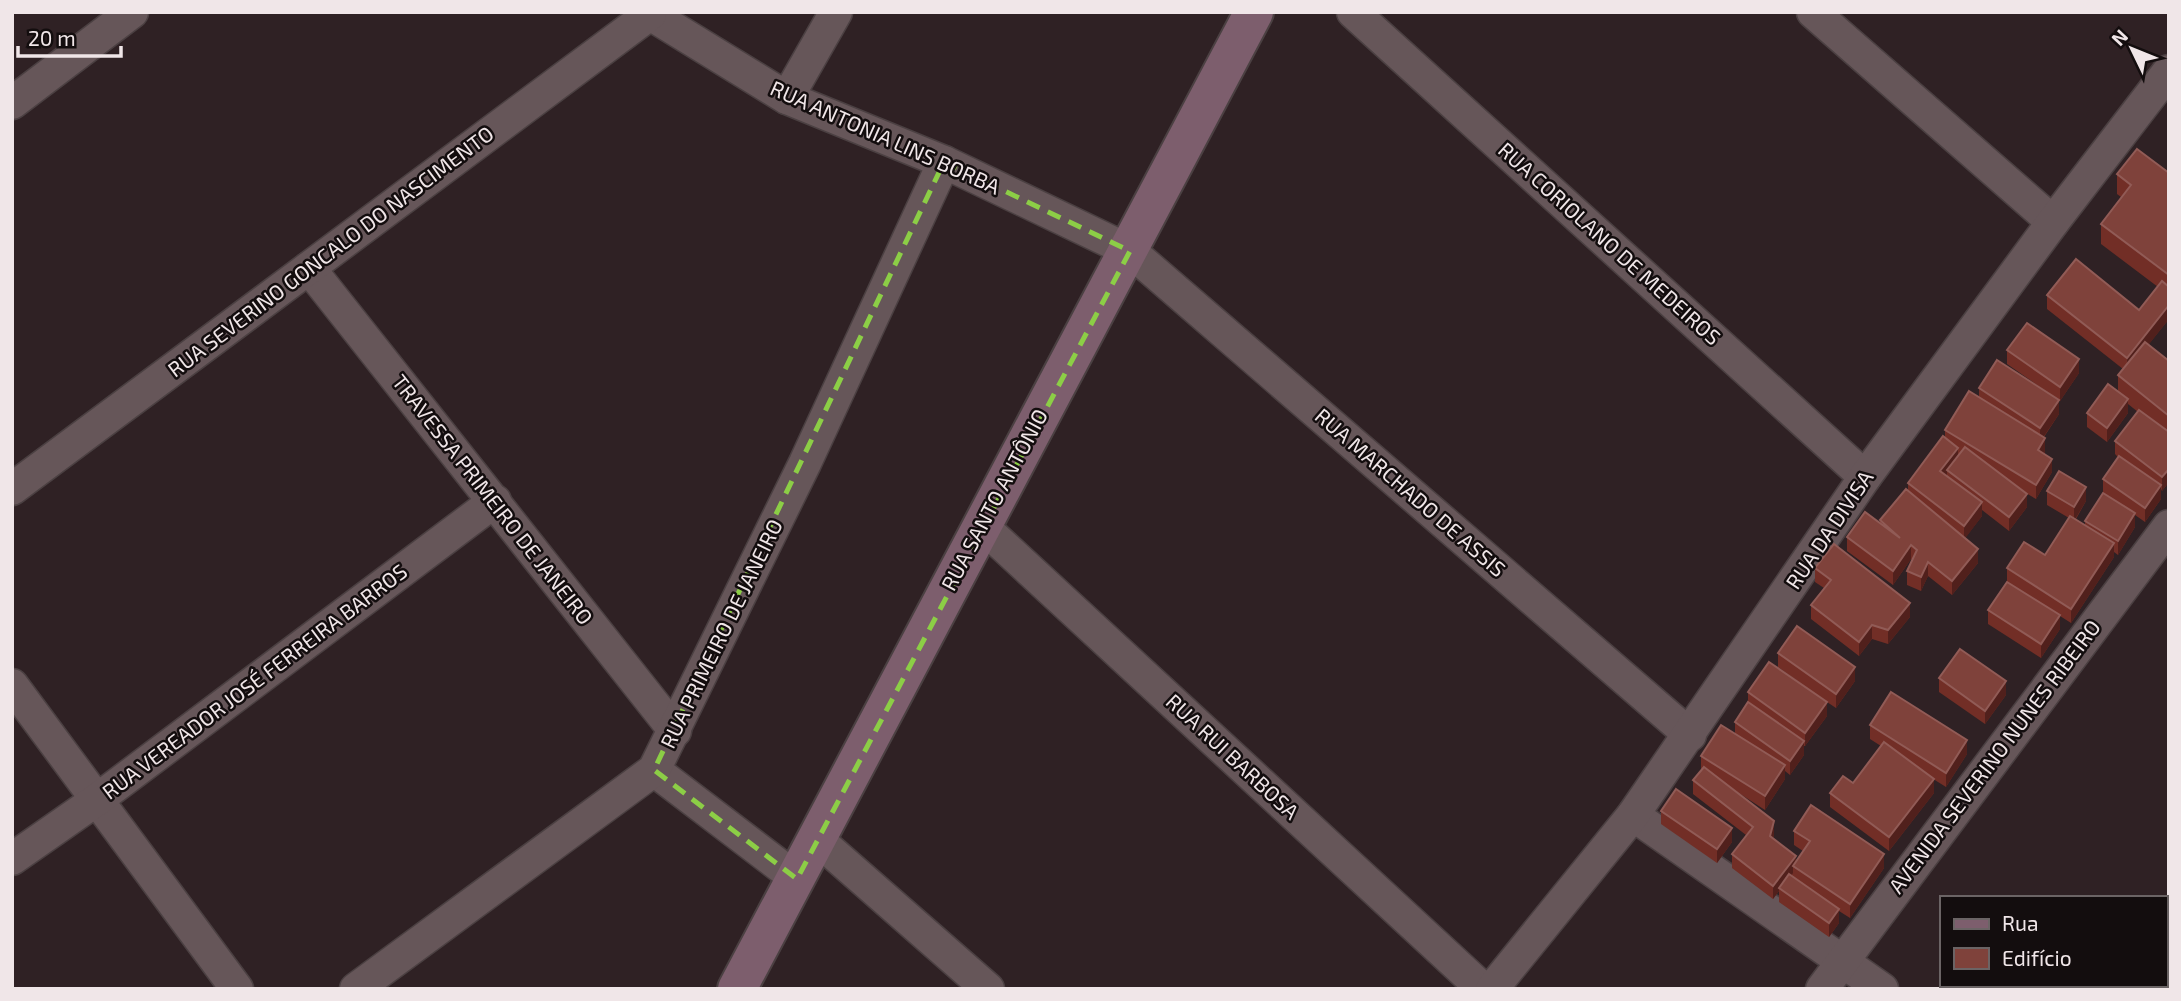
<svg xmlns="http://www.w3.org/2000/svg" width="2181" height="1001" viewBox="0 0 2181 1001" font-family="'Exo 2',sans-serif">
	<rect width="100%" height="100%" fill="#2f2124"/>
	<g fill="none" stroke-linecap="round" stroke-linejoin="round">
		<!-- minor casing -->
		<g stroke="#4b4042" stroke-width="35">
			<g id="minor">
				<path d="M 647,12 L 787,98 L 944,162 L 1130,251 L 1690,735"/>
				<path d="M 1353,12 L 1865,477"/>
				<path d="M 1813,12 L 2053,222"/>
				<path d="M 787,98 L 836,12"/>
				<path d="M 12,103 L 132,12"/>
				<path d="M 309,268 L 675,731"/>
				<path d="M 12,489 L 650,14"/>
				<path d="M 981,525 L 1483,989"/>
				<path d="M 12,685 L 237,989"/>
				<path d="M 654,770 L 797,879"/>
				<path d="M 1633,815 L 1882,989"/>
				<path d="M 818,840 L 988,989"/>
				<path d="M 12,859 L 98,799 L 495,501"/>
				<path d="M 2165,961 L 2169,956"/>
				<path d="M 356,989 L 654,770 L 805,463 L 944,162"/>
				<path d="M 1492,989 L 1633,815 L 1865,477 L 2053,222 L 2169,71"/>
				<path d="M 1822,989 L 2169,526"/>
				<path d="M 2144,989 L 2146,985"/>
			</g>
		</g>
		<!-- secondary casing -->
		<g stroke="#4b4042" stroke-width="42">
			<path id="secondary" d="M 737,989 L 1254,12"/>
		</g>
		<!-- minor -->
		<use href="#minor" stroke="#665659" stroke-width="32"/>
		<!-- secondary -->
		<use href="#secondary" stroke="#7d5e6d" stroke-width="38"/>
	</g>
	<!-- wall -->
	<g fill="#722e26">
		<path d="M 2169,173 L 2169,319 L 2148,345 L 2169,361 L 2169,482 L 2162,491 L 2161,489 L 2161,499 L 2145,522 L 2135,515 L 2135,527 L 2118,555 L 2114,552 L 2114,557 L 2071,623 L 2060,616 L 2060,629 L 2041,658 L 1988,624 L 1988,610 L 2007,582 L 2007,568 L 2045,555 L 2069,518 L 2047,505 L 2047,491 L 2086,501 L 2076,519 L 2085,525 L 2085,521 L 2103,493 L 2103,479 L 2118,457 L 2115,454 L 2115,441 L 2138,412 L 2128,404 L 2128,413 L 2107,442 L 2087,427 L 2087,413 L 2118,391 L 2118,375 L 2123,369 L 2047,309 L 2047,295 L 2139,310 L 2158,287 L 2101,244 L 2101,224 L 2121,197 L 2117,194 L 2117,174 Z"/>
		<path d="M 2007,350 L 2079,373 L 2060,401 L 2007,364 Z"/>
		<path d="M 1979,388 L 2059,414 L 2044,437 L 2045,452 L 2044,454 L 2052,472 L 2036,499 L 2024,492 L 2027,507 L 2009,531 L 1982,510 L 1982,516 L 1965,538 L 1978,563 L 1952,595 L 1928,576 L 1921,591 L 1907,585 L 1907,571 L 1913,560 L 1911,559 L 1893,585 L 1847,551 L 1847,537 L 1880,523 L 1880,520 L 1908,491 L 1908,483 L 1945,438 L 1945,430 L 1979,397 Z"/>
		<path d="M 1815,568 L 1910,617 L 1888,644 L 1872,639 L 1859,656 L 1811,619 L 1811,605 L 1824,588 L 1815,582 Z"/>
		<path d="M 1778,653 L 1855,681 L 1836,708 L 1827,702 L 1827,716 L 1805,746 L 1804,746 L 1804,755 L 1790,775 L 1785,771 L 1785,779 L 1765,810 L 1734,790 L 1774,835 L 1773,838 L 1796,862 L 1803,851 L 1794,845 L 1794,831 L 1884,868 L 1850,918 L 1839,911 L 1839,923 L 1829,937 L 1779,902 L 1779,891 L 1773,899 L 1732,868 L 1732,854 L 1746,835 L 1693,794 L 1693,780 L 1701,770 L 1701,756 L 1735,734 L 1735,722 L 1748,703 L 1748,692 L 1824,700 L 1778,667 Z"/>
		<path d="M 1939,678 L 2006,695 L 1985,724 L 1939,692 Z"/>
		<path d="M 1870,725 L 1967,754 L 1946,787 L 1930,777 L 1934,793 L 1889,851 L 1830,807 L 1830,793 L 1853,783 L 1881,746 L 1870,739 Z"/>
		<path d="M 1661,811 L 1732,842 L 1717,863 L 1661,824 Z"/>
	</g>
	<!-- shaded-wall -->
	<g fill="#51201c">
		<path d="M 2169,305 L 2169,319 L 2127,372 L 2127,358 Z"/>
		<path d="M 2079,359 L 2079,373 L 2060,401 L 2060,387 Z"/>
		<path d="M 2128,399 L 2128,413 L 2107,442 L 2107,428 Z"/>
		<path d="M 2059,400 L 2059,414 L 2040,442 L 2040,428 Z"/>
		<path d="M 2045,438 L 2045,452 L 2038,464 L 2038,450 Z"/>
		<path d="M 1958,448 L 1958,461 L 1947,470 L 1947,476 L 1940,471 Z"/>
		<path d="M 2052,459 L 2052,472 L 2036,499 L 2036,485 Z"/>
		<path d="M 2169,469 L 2169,482 L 2162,491 L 2162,477 Z"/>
		<path d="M 2161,485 L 2161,499 L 2145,522 L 2145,508 Z"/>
		<path d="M 2086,487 L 2086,501 L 2074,521 L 2074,507 Z"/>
		<path d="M 2027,494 L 2027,507 L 2009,531 L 2009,517 Z"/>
		<path d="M 1982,502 L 1982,516 L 1964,540 L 1964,526 Z"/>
		<path d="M 2135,513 L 2135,527 L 2118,555 L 2118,541 Z"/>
		<path d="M 2114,543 L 2114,557 L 2071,623 L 2071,609 Z"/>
		<path d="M 1911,545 L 1911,559 L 1893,585 L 1893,571 Z"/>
		<path d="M 1978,549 L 1978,563 L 1952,595 L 1952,581 Z"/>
		<path d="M 1928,562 L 1928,576 L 1921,591 L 1921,577 Z"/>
		<path d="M 1910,603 L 1910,617 L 1888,644 L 1888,630 Z"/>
		<path d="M 2060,615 L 2060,629 L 2041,658 L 2041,644 Z"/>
		<path d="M 1872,625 L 1872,639 L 1859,656 L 1859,642 Z"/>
		<path d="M 1855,667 L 1855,681 L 1836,708 L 1836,694 Z"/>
		<path d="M 2006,681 L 2006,695 L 1985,724 L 1985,711 Z"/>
		<path d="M 1827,702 L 1827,716 L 1805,746 L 1805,733 Z"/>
		<path d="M 1967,740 L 1967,754 L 1946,787 L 1946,773 Z"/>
		<path d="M 1804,741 L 1804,755 L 1790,775 L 1790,761 Z"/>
		<path d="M 1785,765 L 1785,779 L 1765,810 L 1765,796 Z"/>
		<path d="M 1934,779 L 1934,793 L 1889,851 L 1889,837 Z"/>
		<path d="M 1774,821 L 1774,835 L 1770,850 L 1770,836 Z"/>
		<path d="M 1732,828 L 1732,842 L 1717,863 L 1717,849 Z"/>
		<path d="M 1884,854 L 1884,868 L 1850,918 L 1850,904 Z"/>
		<path d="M 1796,856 L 1796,868 L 1793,866 L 1793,873 L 1781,889 L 1779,888 L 1779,891 L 1773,899 L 1773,886 Z"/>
		<path d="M 1839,909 L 1839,923 L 1829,937 L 1829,923 Z"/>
	</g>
	<!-- building -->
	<g fill="#7f423b" stroke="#915b56" stroke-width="2">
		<path d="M 2137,149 L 2169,173 L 2169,275 L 2101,224 L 2131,185 L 2117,174 Z"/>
		<path d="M 2076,259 L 2139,310 L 2162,281 L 2169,287 L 2169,305 L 2127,358 L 2047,295 Z"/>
		<path d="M 2027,323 L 2079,359 L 2060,387 L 2007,350 Z"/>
		<path d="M 2145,342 L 2169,361 L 2169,416 L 2118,375 Z"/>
		<path d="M 1997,360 L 2059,400 L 2040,428 L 1979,388 Z"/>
		<path d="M 2108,384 L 2128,399 L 2107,428 L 2087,413 Z"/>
		<path d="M 1969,391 L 2045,438 L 2038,450 L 2052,459 L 2036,485 L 1945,430 Z"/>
		<path d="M 2139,410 L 2169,432 L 2169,469 L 2162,477 L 2115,441 Z"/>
		<path d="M 1943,436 L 1958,448 L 1940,471 L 1982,502 L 1964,526 L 1908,483 Z"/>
		<path d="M 1965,447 L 2027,494 L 2009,517 L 1947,470 Z"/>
		<path d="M 2119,456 L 2161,485 L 2145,508 L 2103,479 Z"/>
		<path d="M 2059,471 L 2086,487 L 2074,507 L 2047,491 Z"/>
		<path d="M 1906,489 L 1978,549 L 1952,581 L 1928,562 L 1921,577 L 1907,571 L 1917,550 L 1911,545 L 1893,571 L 1847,537 L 1865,512 L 1900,538 L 1880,520 Z"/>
		<path d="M 2103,493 L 2135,513 L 2118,541 L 2085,521 Z"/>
		<path d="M 2070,516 L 2114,543 L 2071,609 L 2007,568 L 2024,542 L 2045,555 Z"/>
		<path d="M 1834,544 L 1910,603 L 1888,630 L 1872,625 L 1859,642 L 1811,605 L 1831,580 L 1815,568 Z"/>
		<path d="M 2007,582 L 2060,615 L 2041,644 L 1988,610 Z"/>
		<path d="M 1797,626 L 1855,667 L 1836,694 L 1778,653 Z"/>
		<path d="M 1960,649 L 2006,681 L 1985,711 L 1939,678 Z"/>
		<path d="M 1769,662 L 1827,702 L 1805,733 L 1748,692 Z"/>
		<path d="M 1891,692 L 1967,740 L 1946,773 L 1870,725 Z"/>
		<path d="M 1748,702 L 1804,741 L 1790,761 L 1735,722 Z"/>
		<path d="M 1721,725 L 1785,765 L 1765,796 L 1701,756 Z"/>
		<path d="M 1884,742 L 1934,779 L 1889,837 L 1830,793 L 1843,776 L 1853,783 Z"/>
		<path d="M 1704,767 L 1774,821 L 1770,836 L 1796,856 L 1773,886 L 1732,854 L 1753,827 L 1693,780 Z"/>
		<path d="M 1676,789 L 1732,828 L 1717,849 L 1661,811 Z"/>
		<path d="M 1811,805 L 1884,854 L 1850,904 L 1793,866 L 1810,841 L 1794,831 Z"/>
		<path d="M 1789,874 L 1839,909 L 1829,923 L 1779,888 Z"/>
	</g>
	<!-- marked area -->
	<path fill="none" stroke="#8cce46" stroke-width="5" stroke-dasharray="14 9" stroke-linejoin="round" d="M 944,162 L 1130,251 L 797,879 L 654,770 Z"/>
	<g text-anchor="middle" stroke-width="5" stroke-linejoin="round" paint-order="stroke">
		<!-- street labels -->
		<g font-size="21" fill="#f0e6e8" stroke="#130d0e">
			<text transform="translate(885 138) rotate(24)" y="7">RUA ANTONIA LINS BORBA</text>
			<text transform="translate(1609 244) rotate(42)" y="7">RUA CORIOLANO DE MEDEIROS</text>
			<text transform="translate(331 252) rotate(-37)" y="7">RUA SEVERINO GONCALO DO NASCIMENTO</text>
			<text transform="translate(1410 493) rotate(41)" y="7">RUA MARCHADO DE ASSIS</text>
			<text transform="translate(492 500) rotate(52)" y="7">TRAVESSA PRIMEIRO DE JANEIRO</text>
			<text transform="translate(995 500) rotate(-62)" y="7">RUA SANTO ANTÔNIO</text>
			<text transform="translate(1830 530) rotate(-56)" y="7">RUA DA DIVISA</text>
			<text transform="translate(722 634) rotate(-64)" y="7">RUA PRIMEIRO DE JANEIRO</text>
			<text transform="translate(255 682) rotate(-37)" y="7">RUA VEREADOR JOSÉ FERREIRA BARROS</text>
			<text transform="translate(1232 757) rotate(43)" y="7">RUA RUI BARBOSA</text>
			<text transform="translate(1995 757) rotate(-53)" y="7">AVENIDA SEVERINO NUNES RIBEIRO</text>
		</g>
	</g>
	<!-- border -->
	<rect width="2181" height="1001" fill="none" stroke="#f0e6e8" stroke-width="28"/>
	<!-- legend -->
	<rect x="1940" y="896" width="228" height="91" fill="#130d0e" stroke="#6b6465" stroke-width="2"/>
	<rect x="1954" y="919" width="35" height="10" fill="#7d5e6d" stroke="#6b6465" stroke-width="2"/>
	<text x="2002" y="931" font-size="21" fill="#f0e6e8">Rua</text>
	<rect x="1954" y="948" width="35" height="21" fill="#7f423b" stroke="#6b6465" stroke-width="2"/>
	<text x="2002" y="966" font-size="21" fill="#f0e6e8">Edifício</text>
	<!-- north arrow -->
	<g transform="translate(2132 49) rotate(313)" stroke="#130d0e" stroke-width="5" paint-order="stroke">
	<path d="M0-5L12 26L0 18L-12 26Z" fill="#f0e6e8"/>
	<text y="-10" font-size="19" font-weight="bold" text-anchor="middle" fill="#f0e6e8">N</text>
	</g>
	<!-- scale -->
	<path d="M18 46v10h103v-10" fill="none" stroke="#f0e6e8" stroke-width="3.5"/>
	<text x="28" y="46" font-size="21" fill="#f0e6e8" stroke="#130d0e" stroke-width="5" paint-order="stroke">20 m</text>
</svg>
